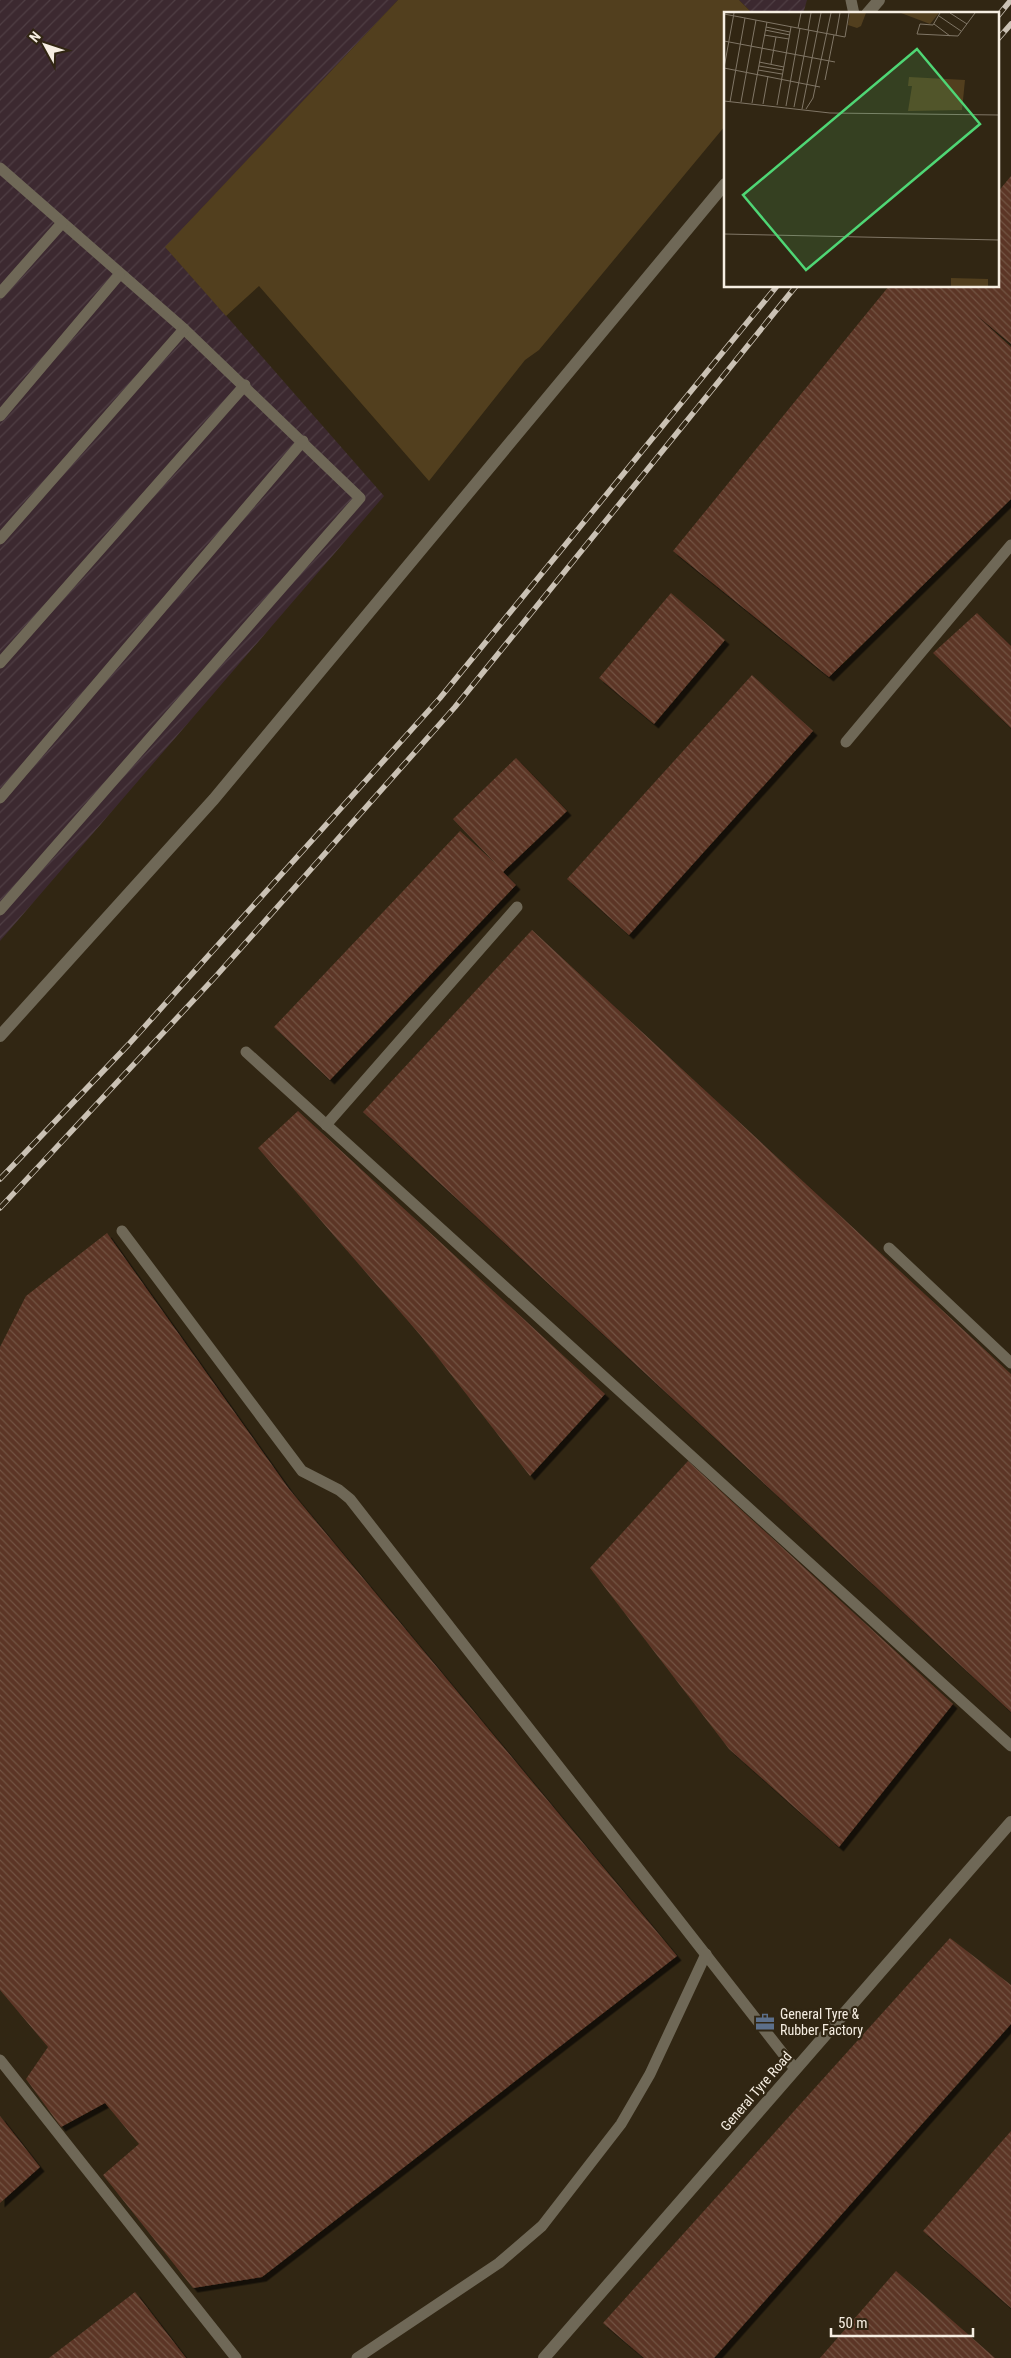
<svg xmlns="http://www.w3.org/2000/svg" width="1011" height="2358" viewBox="0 0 1011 2358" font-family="'Roboto Condensed',sans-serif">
	<defs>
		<pattern id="industrial-furrows" width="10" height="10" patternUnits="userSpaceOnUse" patternTransform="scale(1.25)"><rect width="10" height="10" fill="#3c2930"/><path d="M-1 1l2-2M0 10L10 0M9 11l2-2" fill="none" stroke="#4f3e44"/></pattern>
		<pattern id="building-back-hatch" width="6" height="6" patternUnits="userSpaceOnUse" patternTransform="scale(1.25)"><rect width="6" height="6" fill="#5b3625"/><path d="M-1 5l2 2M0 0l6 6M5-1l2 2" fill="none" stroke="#735344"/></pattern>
		<filter id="shadow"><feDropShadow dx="4.5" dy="4.5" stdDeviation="0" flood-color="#0009"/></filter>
	</defs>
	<rect width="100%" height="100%" fill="#312613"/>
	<!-- industrial -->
	<g fill="url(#industrial-furrows)">
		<path d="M 0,0 L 398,0 L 166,247 L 384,496 L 0,941 Z"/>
		<path d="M 739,0 L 807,0 L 803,14 L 753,14 Z"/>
	</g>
	<!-- green -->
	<path fill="#523f1e" d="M 398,0 L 739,0 L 753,14 L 725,14 L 725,126 L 539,350 L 525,360 L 429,481 L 259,286 L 226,316 L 165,247 Z"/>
	<!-- building -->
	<g fill="url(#building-back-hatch)" filter="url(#shadow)">
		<path d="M 1011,176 L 1011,344 L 975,314 L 1011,347 L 1011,499 L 829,677 L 673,551 L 889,286 L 997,286 L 997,193 Z"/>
		<path d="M 671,593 L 725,640 L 654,724 L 599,678 Z"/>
		<path d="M 977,613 L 1011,646 L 1011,728 L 933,653 Z"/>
		<path d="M 752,675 L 813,731 L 629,935 L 567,879 Z"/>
		<path d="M 516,758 L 567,811 L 503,872 L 516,885 L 330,1080 L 274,1027 L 460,831 L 496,864 L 453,819 Z"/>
		<path d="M 532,930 L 1011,1374 L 1011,1712 L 363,1112 Z"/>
		<path d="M 298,1111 L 605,1394 L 530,1476 L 421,1336 L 258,1148 Z"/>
		<path d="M 107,1233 L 289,1489 L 677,1956 L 262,2277 L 193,2288 L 103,2175 L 139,2144 L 105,2103 L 61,2127 L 26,2079 L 48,2047 L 0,1990 L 0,1347 L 26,1296 Z"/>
		<path d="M 688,1461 L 953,1704 L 839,1847 L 729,1749 L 590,1568 Z"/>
		<path d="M 950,1938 L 1011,1985 L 1011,2024 L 714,2358 L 644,2358 L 603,2323 Z"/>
		<path d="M 0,2116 L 40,2167 L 0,2203 Z"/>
		<path d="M 1011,2131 L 1011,2308 L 923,2231 Z"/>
		<path d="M 896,2271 L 995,2358 L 820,2358 Z"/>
		<path d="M 135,2292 L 186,2358 L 49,2358 Z"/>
	</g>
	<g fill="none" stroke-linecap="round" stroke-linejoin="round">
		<!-- service -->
		<g stroke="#6f6857" stroke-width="11">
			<path d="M 851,0 L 854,14"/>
			<path d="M 0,168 L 184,329 L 360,498 L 0,910"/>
			<path d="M 0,293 L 62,223"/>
			<path d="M 0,416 L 119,275"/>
			<path d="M 0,539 L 184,329"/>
			<path d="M 0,663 L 245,385"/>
			<path d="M 846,742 L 1011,545"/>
			<path d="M 0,798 L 303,441"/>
			<path d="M 246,1052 L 1011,1746"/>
			<path d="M 326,1125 L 517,907"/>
			<path d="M 122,1231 L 302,1471 L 339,1490 L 350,1499 L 795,2069"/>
			<path d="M 889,1248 L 1011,1363"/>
			<path d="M 0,2060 L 236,2358"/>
			<path d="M 357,2358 L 499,2263 L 542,2226 L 621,2124 L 650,2074 L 706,1954"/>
		</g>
		<!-- minor -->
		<g stroke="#6f6857" stroke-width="12">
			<path d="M 867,14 L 879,0"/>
			<path d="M 0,1036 L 214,799 L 725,184"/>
		</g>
		<!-- tertiary -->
		<path stroke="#6f6857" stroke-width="12" d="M 544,2358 L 1011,1822"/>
		<!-- rail casing -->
		<g stroke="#cac1b4" stroke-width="5.5">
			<g id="rail">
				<path d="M 997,17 L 1011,0"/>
				<path d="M 997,40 L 1011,24"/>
				<path d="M 0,1179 L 129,1044 L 440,698 L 777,286"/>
				<path d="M 0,1208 L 217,975 L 455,707 L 796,286"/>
			</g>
		</g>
		<!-- rail -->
		<use href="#rail" stroke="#312613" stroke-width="4" stroke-dasharray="11" stroke-linecap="butt"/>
	</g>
	<!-- icons -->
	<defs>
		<g id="office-bare" transform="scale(1.5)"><path d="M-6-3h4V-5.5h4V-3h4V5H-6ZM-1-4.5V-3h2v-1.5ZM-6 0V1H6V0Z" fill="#5c6f8a" stroke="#312613" stroke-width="2.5" paint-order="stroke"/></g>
	</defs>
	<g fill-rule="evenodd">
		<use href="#office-bare" x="765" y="2022"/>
	</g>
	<g text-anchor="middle" stroke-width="4.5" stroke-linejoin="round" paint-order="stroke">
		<!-- poi labels -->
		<g font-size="14" fill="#f6eee2" stroke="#312613" text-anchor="start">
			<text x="780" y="2019">General Tyre &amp;<tspan x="780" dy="16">Rubber Factory</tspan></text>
		</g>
		<!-- street labels -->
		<g font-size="14" fill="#f6eee2" stroke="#312613">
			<text transform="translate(756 2091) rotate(-49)" y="5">General Tyre Road</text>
		</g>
	</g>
	<!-- overview -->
	<g transform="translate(724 12)">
		<rect width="275" height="275" fill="#312613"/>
		<path d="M 185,65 L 241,68 L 238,98 L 184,99 L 188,74 L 184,74 ZM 227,266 L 264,267 L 264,274 L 227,274 Z" fill="#523f1e"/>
		<path d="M 126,1 L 142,1 L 137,14 L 133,16 L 124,13 ZM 177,1 L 215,1 L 206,12 Z" fill="#523f1e"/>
		<path fill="none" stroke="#807666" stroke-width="1" d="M 216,1 L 209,13 L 196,12 L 193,22 L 234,24 L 251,1M 226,1 L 243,12M 0,2 L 121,25 L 125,1M 215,4 L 237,19M 210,12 L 226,24M 42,15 L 66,20M 74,16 L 77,1M 41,18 L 66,23M 84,18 L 87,1M 40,23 L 65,27M 112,23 L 116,1M 0,29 L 111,50M 35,50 L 60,55M 47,52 L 52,25M 35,54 L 59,58M 0,56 L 96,75M 0,56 L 10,1M 34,58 L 58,62M 101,68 L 110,23M 0,89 L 106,101 L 275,103M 6,90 L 21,6M 17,90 L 32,8M 28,91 L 43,10M 39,92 L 44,64M 53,93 L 67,15M 62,94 L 76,16M 70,95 L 85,18M 78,97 L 97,1M 82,97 L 89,86 L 107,1M 0,222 L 275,228"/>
		<path fill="#4fd675" fill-opacity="0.15" stroke="#4fd675" stroke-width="2.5" d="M 193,37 L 256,112 L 82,258 L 19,183 Z"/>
		<rect width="275" height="275" fill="none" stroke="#f6eee2" stroke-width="2.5"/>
	</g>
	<!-- north arrow -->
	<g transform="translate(45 45) rotate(310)" stroke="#312613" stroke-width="4" paint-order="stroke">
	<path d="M0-4L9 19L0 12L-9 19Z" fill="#f6eee2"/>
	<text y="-8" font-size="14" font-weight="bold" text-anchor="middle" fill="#f6eee2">N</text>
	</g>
	<!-- scale -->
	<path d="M831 2328v8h142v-8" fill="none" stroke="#f6eee2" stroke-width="2.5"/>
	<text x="838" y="2328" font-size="15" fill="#f6eee2" stroke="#312613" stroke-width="4" paint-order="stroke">50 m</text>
</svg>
